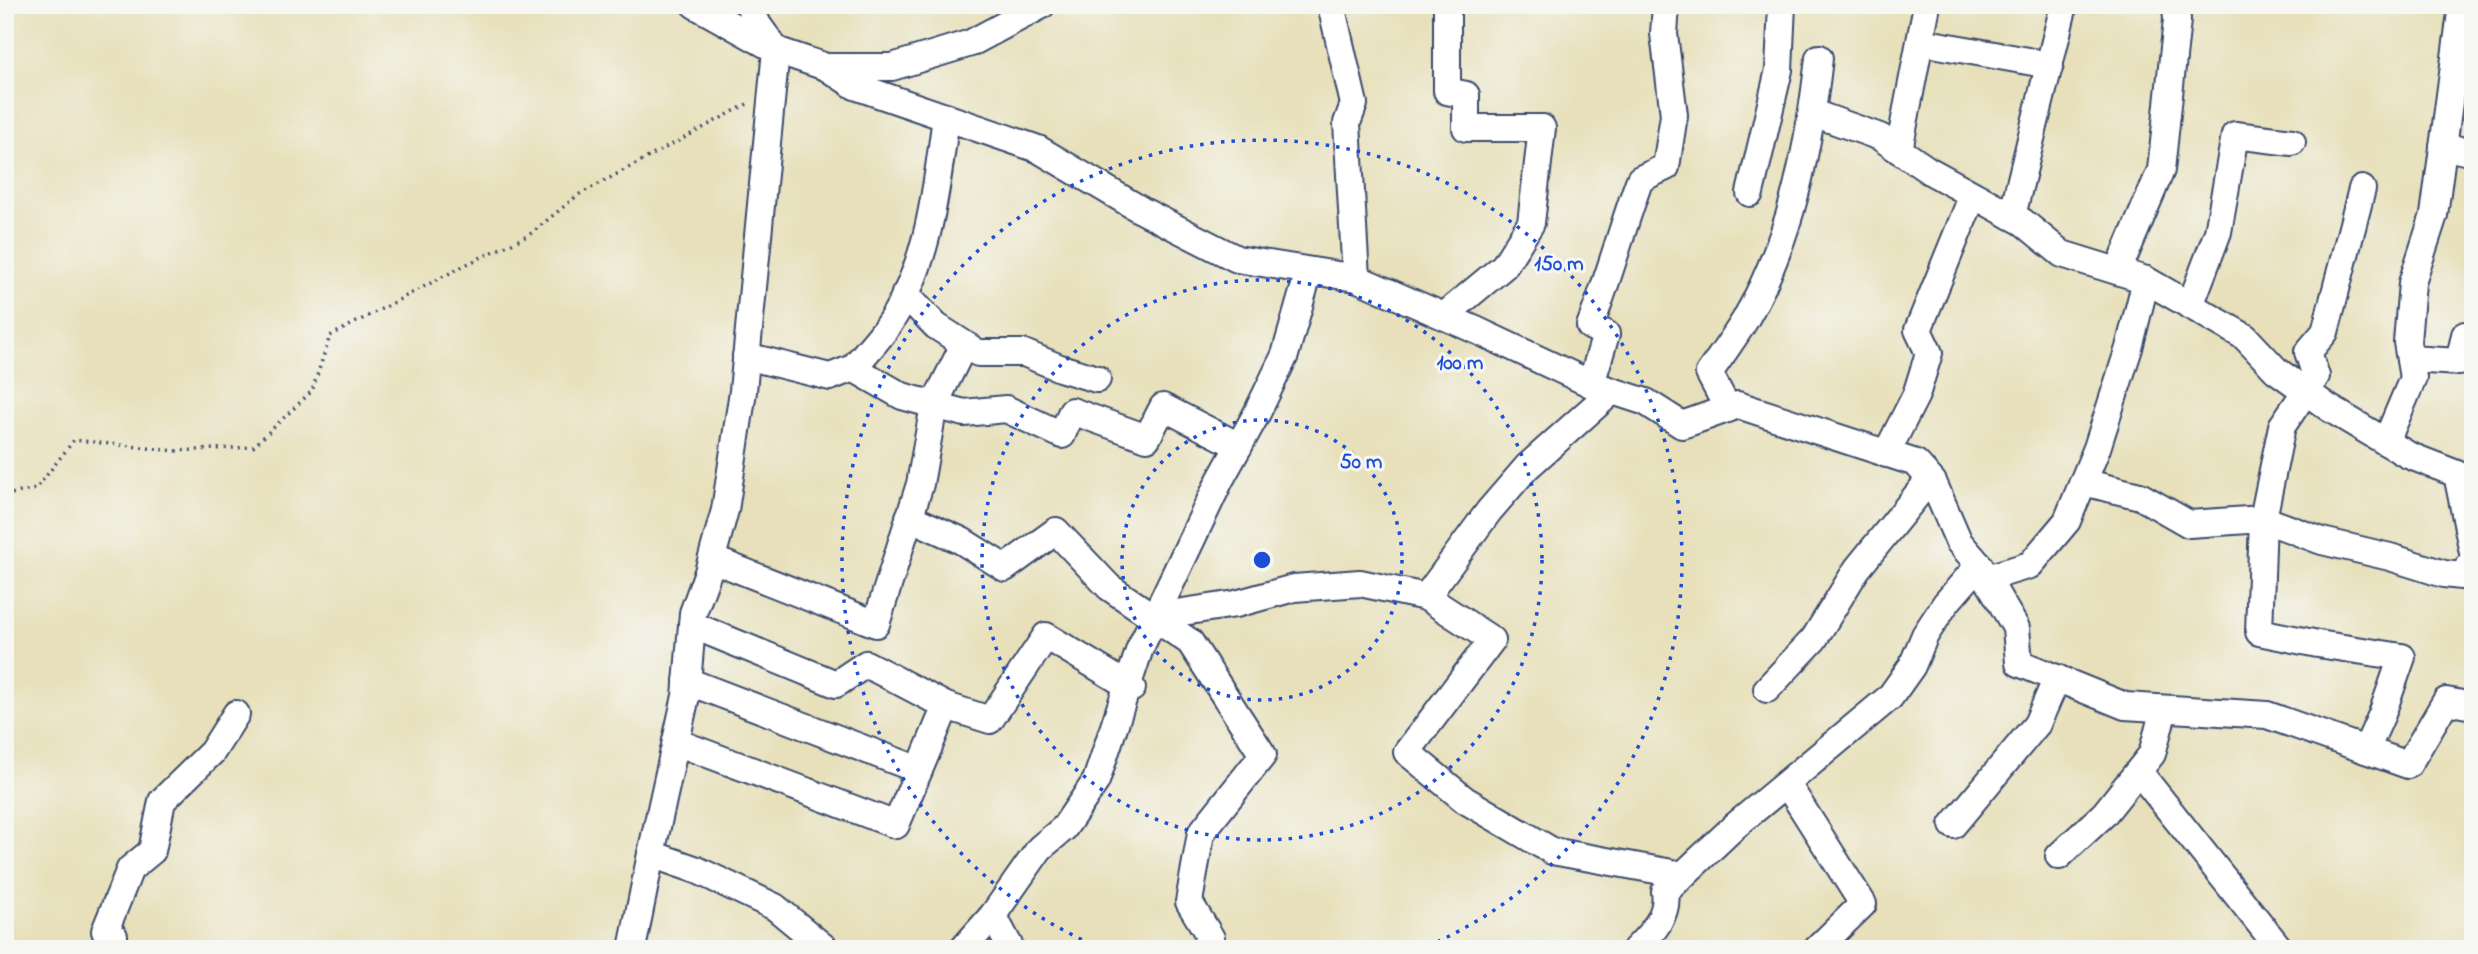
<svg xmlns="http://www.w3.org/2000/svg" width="2478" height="954" viewBox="0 0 2478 954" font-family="'Indie Flower',sans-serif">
	<rect width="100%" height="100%" fill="#f6f6f2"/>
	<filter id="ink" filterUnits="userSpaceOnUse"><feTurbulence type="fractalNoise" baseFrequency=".0143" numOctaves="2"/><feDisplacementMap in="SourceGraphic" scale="14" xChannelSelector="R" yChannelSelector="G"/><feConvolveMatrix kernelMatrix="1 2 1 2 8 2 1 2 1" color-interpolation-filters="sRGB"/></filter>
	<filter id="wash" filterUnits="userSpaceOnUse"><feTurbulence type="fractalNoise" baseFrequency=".00686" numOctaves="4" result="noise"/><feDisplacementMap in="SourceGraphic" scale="28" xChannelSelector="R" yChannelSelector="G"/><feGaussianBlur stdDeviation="1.57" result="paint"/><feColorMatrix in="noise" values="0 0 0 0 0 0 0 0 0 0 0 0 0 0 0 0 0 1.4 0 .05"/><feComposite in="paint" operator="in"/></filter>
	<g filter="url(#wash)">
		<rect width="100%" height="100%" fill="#e7e0ba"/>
	</g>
	<g filter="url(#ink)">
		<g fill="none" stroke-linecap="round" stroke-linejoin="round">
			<!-- minor casing -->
			<g stroke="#3a4a6c" stroke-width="30">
				<g id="minor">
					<path d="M 695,5 L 776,50 L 826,67 L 855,86 L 1038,149 L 1141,210 L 1237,259 L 1356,278 L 1478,331 L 1591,384 L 1646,402 L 1682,425 L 1738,405 L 1916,463 L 1933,482 L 1959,542 L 1979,565 L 2016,628 L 2019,663 L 2125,706 L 2267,715 L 2408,765 L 2446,701 L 2473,706"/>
					<path d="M 1331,5 L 1354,104 L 1347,123 L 1356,278"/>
					<path d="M 1921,42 L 2050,65"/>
					<path d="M 826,67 L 892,67 L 971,43 L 1042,5"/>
					<path d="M 1813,113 L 1880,137 L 1928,170 L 2023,222 L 2062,254 L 2146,280 L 2245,337 L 2276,370 L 2329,408 L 2408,455 L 2457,474 L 2473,553"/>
					<path d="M 2443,146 L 2473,153"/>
					<path d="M 1899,150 L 1927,5"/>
					<path d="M 2362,189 L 2325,332 L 2308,352 L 2316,376 L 2282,426 L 2263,519 L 2259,632 L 2318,644 L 2402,657 L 2382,714 L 2366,750"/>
					<path d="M 1750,193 L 1779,70 L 1782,5"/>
					<path d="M 2012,216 L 2064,5"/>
					<path d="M 2118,271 L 2161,170 L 2177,20 L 2176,5"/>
					<path d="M 905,294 L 936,326 L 978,353 L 1024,353 L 1060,368 L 1097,379"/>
					<path d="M 2190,306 L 2218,232 L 2235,135 L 2292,142"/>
					<path d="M 1444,316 L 1504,266 L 1531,223 L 1542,128 L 1466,128 L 1466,95 L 1447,91 L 1447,5"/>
					<path d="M 746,356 L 830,377 L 853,368 L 902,396 L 964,413 L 1006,409 L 1062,435 L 1072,411 L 1147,438 L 1163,407 L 1239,446"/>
					<path d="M 2410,359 L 2459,362 L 2465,335 L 2473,336"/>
					<path d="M 853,368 C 863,356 874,344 884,331 C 929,270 936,190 946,117"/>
					<path d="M 1591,384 L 1606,334 L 1590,326 C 1609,278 1622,228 1640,179 L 1666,167 L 1674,115 L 1664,34 L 1666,5"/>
					<path d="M 1611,392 L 1527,467 L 1489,511 L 1426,597 L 1492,640 L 1407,752 L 1465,800 L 1552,851 L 1683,875"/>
					<path d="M 1728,409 L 1709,373 C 1721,356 1734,338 1745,320 C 1791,240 1809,148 1819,58"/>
					<path d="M 2386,442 L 2413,378 L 2407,342 L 2412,283 L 2434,215 L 2462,5"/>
					<path d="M 1886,454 L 1916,395 L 1929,353 L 1918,330 L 1973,195"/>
					<path d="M 2083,482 L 2140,496 L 2189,524 L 2263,519 L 2322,541 L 2390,557 L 2444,574 L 2462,576 L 2473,561"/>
					<path d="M 909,517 L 962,541 L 1005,568 L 1056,531 L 1109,587 L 1190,642 L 1263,755 L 1201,833 L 1189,902 L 1211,938 L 1203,949"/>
					<path d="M 712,559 L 876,624 L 920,484 L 934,405 L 964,345"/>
					<path d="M 1987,578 L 2030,565 L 2067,521 L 2097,448 L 2129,348 L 2146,280"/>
					<path d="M 1156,616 L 1236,604 L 1294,588 L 1360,583 L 1426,597"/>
					<path d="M 692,625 L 836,684 L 866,664 L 946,706 L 990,720 L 1046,636 L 1132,688"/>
					<path d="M 687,681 L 919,770"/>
					<path d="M 1767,689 L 1814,639 L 1857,569 L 1930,479"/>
					<path d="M 676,742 L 896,825 L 946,706"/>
					<path d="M 2139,772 L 2280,949"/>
					<path d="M 1787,784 L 1863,904 L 1817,949"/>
					<path d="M 1953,825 L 2037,724 L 2057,678"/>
					<path d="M 651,854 L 697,870 L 775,907 L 826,949"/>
					<path d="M 2059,856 L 2104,814 L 2152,754 L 2164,709"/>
					<path d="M 993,915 L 1011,949"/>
					<path d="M 109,949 L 114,936 L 105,931 L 130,869 L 152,851 L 162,801 L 212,752 L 236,714"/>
					<path d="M 632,949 L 651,854 L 686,696 L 693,613 L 708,572 L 725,510 L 743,391 L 776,50 L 758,25 L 749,5"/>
					<path d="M 963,949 L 993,915 L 1040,848 L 1064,828 L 1096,781 L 1140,648 L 1220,480 L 1256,415 L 1285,355 L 1309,271"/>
					<path d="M 1636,949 C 1652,933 1669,915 1665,892 L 1735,826 L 1890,697 L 1912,666 L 1925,635 L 1946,603 L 1979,565"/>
				</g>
			</g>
			<!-- path -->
			<path stroke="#3a4a6c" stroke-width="3.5" stroke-dasharray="2 5" stroke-linecap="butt" d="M 5,495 L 36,489 L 74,440 L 175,451 L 253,447 L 312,391 L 330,336 L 467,264 L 529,235 L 578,195 L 749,103"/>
			<!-- minor -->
			<use href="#minor" stroke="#fff" stroke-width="26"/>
		</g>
	</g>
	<!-- distance rings -->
	<g fill="none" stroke="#1d4ed8" stroke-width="3.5" stroke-dasharray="3.5 7">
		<circle cx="1262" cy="560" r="140"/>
		<circle cx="1262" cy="560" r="280"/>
		<path d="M1101 948A420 420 0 1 1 1423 948"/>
	</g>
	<circle cx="1262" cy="560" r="10" fill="#1d4ed8" stroke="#f6f6f2" stroke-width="3.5"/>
	<g font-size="21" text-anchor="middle" font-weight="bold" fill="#1d4ed8" stroke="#f6f6f2" stroke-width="6" stroke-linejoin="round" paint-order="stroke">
		<text x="1559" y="270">150 m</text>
		<text x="1460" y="369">100 m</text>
		<text x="1361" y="468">50 m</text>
	</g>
	<!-- margin -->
	<rect width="2478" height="954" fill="none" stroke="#f6f6f2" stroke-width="28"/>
</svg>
